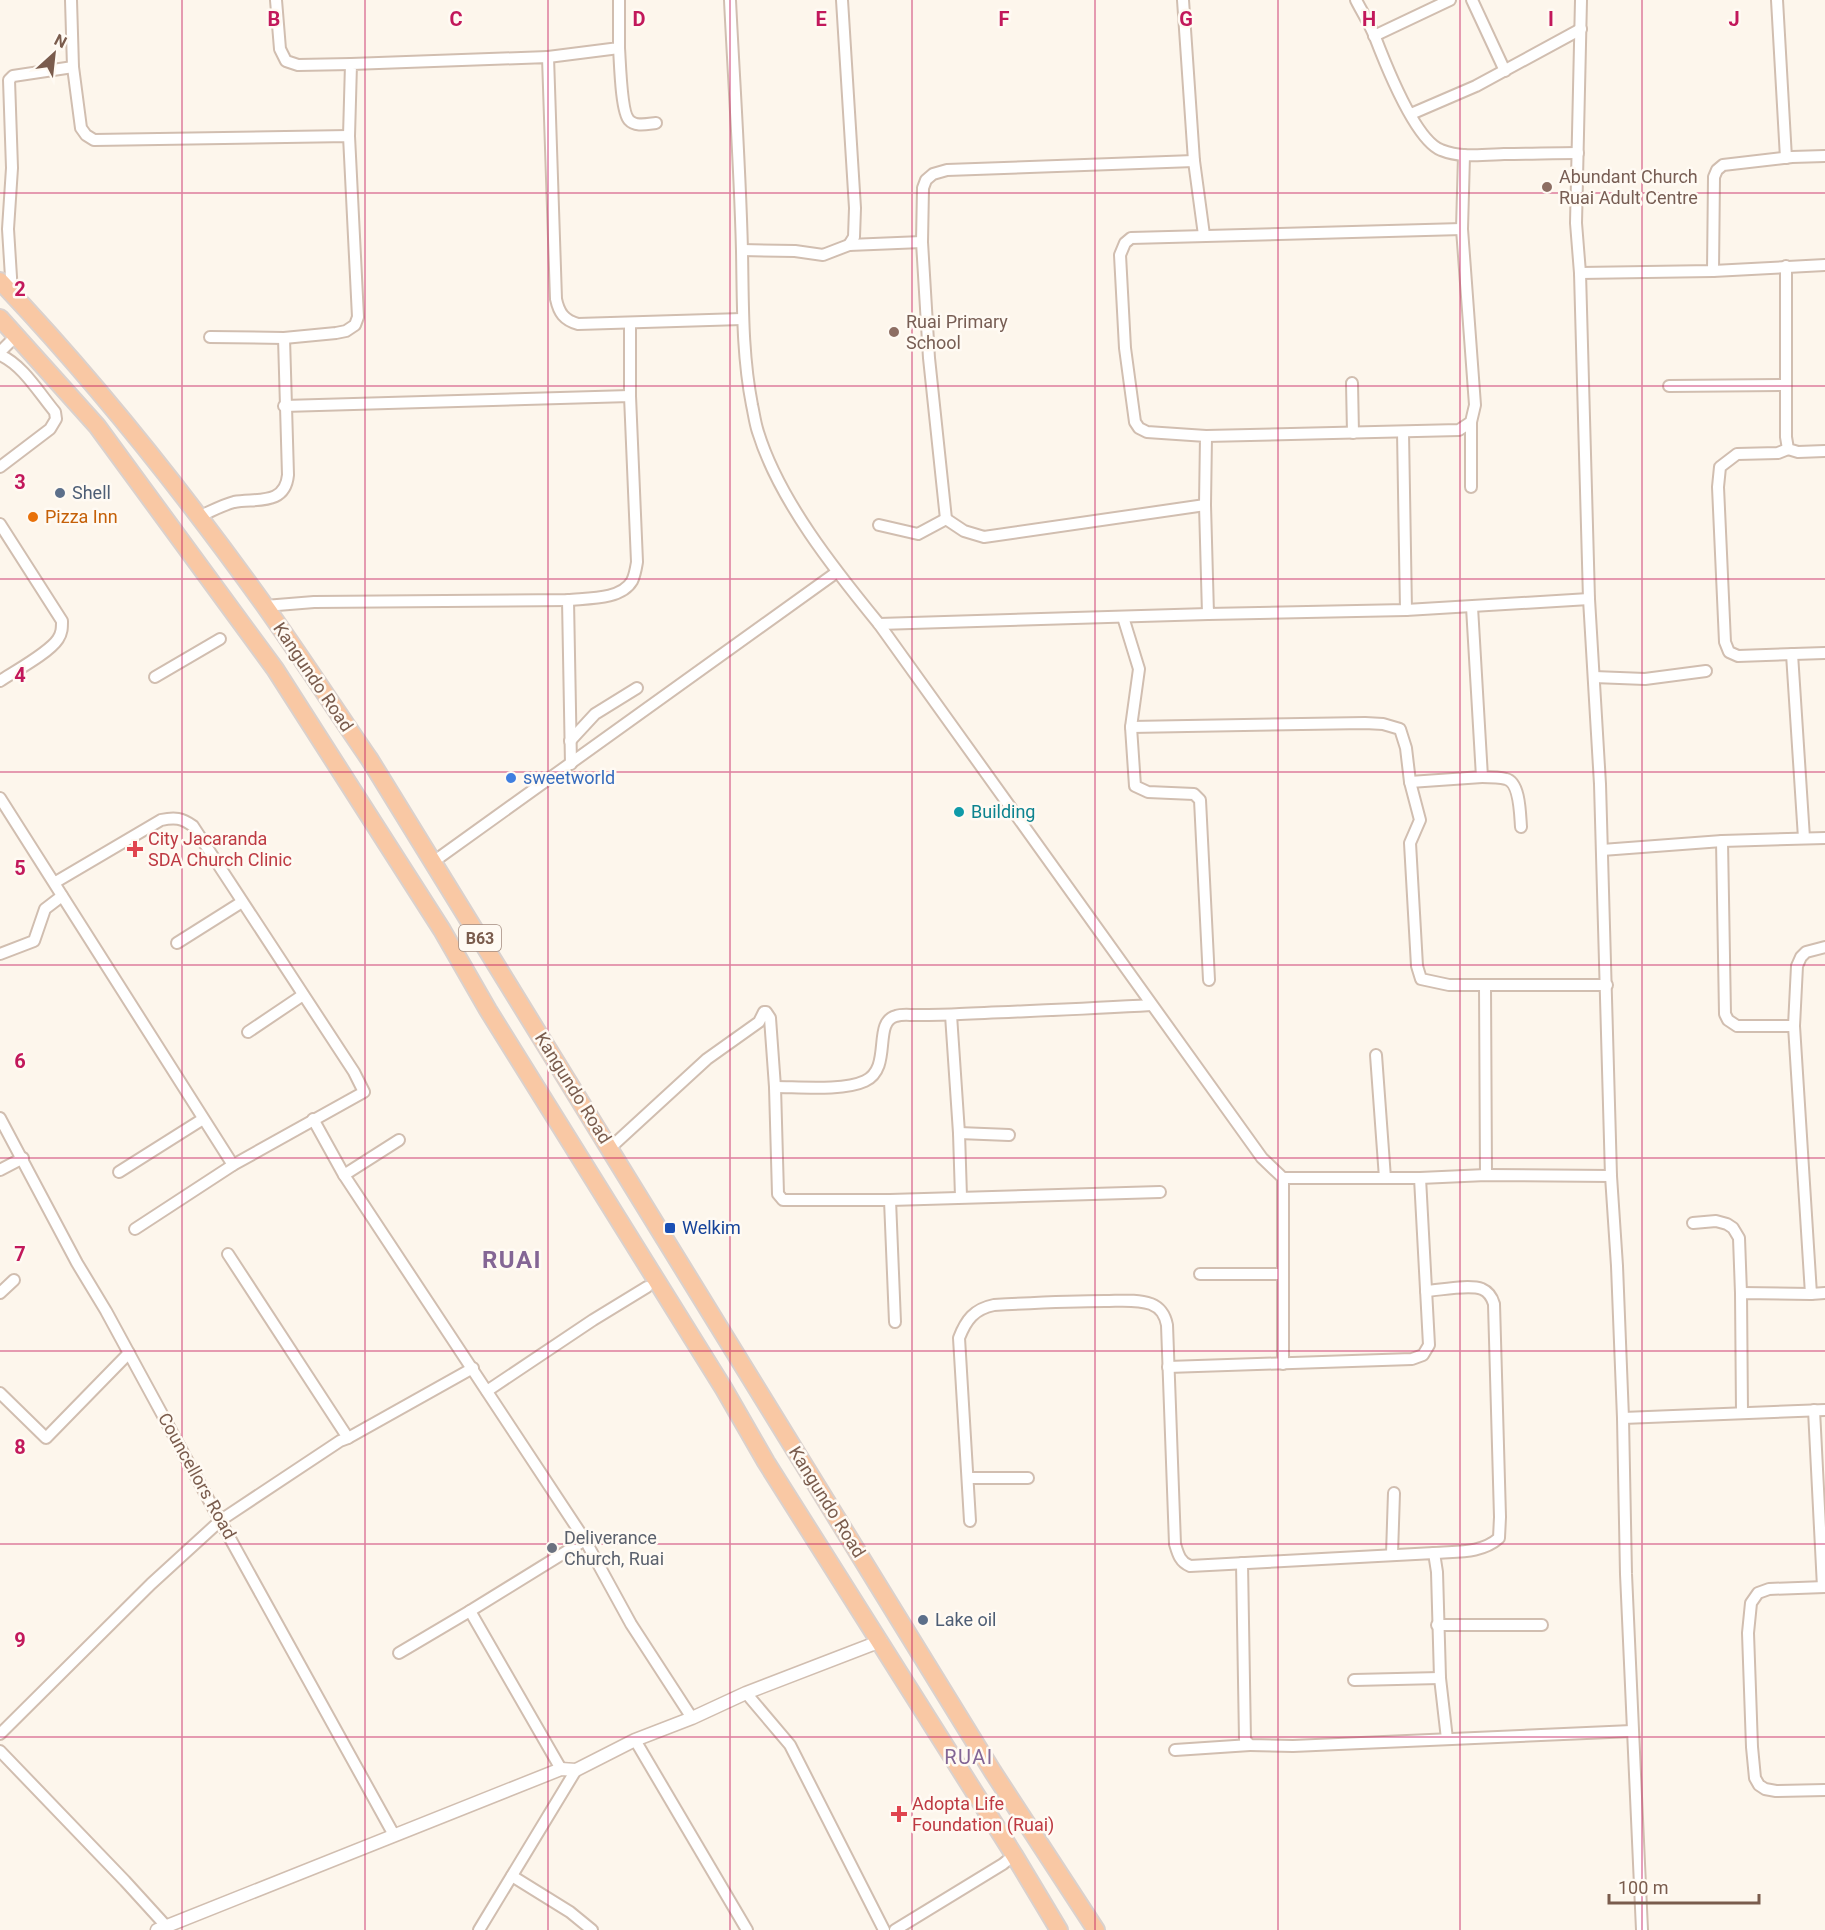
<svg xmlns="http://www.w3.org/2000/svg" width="1825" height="1930" viewBox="0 0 1825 1930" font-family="Roboto,sans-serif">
	<rect width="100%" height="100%" fill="#fdf6ec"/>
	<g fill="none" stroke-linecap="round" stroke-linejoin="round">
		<!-- minor casing -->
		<g stroke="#d1beb0" stroke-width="14">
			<g id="minor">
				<path d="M 71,0 L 73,67 L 81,128 L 86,135 L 94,140 L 349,136 L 358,317 L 355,325 L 346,331 L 336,333 L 284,338 L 210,337"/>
				<path d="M 276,0 L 280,49 L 286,61 L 298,65 L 351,64"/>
				<path d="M 730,0 C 734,83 740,167 742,251 C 743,303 742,354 752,405 C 754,414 755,423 758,432 C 779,500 834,569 879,624 L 1262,1158 L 1283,1178 L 1420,1178 L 1486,1175 L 1611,1176"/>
				<path d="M 842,0 L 855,208 L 854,237 L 849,245"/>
				<path d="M 1183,0 L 1194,161 L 1204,235"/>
				<path d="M 1356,0 C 1362,12 1370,24 1375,37 C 1385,63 1415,140 1441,150 C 1460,158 1483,155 1504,154 C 1529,154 1553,153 1578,153"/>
				<path d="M 1472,0 L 1505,71"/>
				<path d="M 1581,0 L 1576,223 L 1580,273 L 1589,599 L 1600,784 L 1611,1176 L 1617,1266 L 1623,1418 L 1626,1574 L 1642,1930"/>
				<path d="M 1777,0 L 1786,158"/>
				<path d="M 1374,36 L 1450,0"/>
				<path d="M 619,48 C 620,61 621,112 629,120 C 635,127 647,124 656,123"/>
				<path d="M 548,57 L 619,48 L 619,0"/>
				<path d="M 1411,114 L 1476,86 L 1581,29"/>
				<path d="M 349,136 L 351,64 L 548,57 L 556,299 C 559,313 564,320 578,324 L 742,319"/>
				<path d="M 1462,229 L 1131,238 L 1125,243 L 1120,255 L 1125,348 L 1135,422 L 1139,428 L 1147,432 L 1206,436 L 1205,505 L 1208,614 L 1406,610 L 1589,599"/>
				<path d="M 742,250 L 795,251 L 823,255 L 849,245 L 922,242"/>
				<path d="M 1786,266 L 1786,437 L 1788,449 L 1798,452 L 1825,451"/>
				<path d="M 1713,271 L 1714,177 L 1717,170 L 1723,165 L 1792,157 L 1825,156"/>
				<path d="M 1580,273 L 1713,271 L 1825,265"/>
				<path d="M 12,293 L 8,229 L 12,168 L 9,80 L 13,76 L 73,67"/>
				<path d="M 630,323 L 630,396"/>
				<path d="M 0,352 L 16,336"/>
				<path d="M 0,355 C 23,365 39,393 55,412 L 56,419 L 50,429 L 0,467"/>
				<path d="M 1352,383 L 1353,433"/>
				<path d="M 1669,386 L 1786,385"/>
				<path d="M 1403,432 L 1406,610"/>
				<path d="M 1206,436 L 1459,430 L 1471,422 L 1475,405 L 1462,229 L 1464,155"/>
				<path d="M 1788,449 L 1778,453 L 1737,454 L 1720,467 L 1718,487 L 1725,642 L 1729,652 L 1738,656 L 1825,653"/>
				<path d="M 1471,487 L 1471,422"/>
				<path d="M 198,517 C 210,512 222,505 234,502 C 256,498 285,506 288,475 L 284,338"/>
				<path d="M 946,519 L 929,358 L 922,242 L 923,188 L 926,180 L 933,174 L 947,170 L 1194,161"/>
				<path d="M 0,524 L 62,621 C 62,628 62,633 58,639 C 49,653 15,671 0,681"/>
				<path d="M 879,525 L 918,534 L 946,519 L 964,531 L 984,537 L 1205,505"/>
				<path d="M 568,600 L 571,764"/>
				<path d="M 265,606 L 314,602 L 568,600 C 587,598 621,600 632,581 C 635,575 636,568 637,562 L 630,396 L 284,406"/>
				<path d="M 1123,617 L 1139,669 L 1131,727 L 1135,786 L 1148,792 L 1194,794 L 1200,800 L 1209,980"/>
				<path d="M 879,624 L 1208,614"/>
				<path d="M 1792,654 L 1804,838"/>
				<path d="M 155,677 L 220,639"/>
				<path d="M 1594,677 L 1645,679 L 1706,671"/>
				<path d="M 1131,727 L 1365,723 L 1383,724 L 1400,729 L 1406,748 L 1410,782 L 1420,820 L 1410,843 L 1417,966 L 1421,979 L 1449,985 L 1607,985"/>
				<path d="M 570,741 L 595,714 L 637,688"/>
				<path d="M 1482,777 C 1489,777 1499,777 1506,779 C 1520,782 1520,814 1521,827"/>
				<path d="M 1410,782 L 1482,777 L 1472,607"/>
				<path d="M 0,798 L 233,1165 L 364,1092 L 354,1072 L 193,826 C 182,818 175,817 161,820 L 54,883"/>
				<path d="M 1722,841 L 1725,1014 L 1728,1020 L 1737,1026 L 1794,1026"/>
				<path d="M 1602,850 L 1722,841 L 1825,838"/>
				<path d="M 433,862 L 837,572"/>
				<path d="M 177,943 L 242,902"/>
				<path d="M 1825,947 L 1806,952 L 1801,957 L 1797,966 L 1794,1026 L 1811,1294 L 1825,1293"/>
				<path d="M 0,954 L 34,941 L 45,909 L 62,896"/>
				<path d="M 1485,985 L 1486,1175"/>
				<path d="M 951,1015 L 959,1133 L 961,1197"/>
				<path d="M 248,1032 L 303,995"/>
				<path d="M 1376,1055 L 1385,1178"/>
				<path d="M 775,1087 C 799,1087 844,1091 865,1081 C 893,1068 872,1022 896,1016 C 902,1014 909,1015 914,1015 C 929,1015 945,1015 960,1014 C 1023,1011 1087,1009 1151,1005"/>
				<path d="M 0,1118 L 77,1263 L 106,1311 L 206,1495 L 394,1835"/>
				<path d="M 313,1119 L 344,1175 L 585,1540 L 470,1611 L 561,1769"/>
				<path d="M 959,1133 L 1009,1135"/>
				<path d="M 610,1148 L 707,1059 L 759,1022 L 764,1012 L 766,1012 L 770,1018 L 775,1087 L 778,1194 L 783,1200 L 890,1200 L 1160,1192"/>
				<path d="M 0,1170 L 23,1158"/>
				<path d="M 119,1172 L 203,1119"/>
				<path d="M 344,1175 L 399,1140"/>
				<path d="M 1283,1178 L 1283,1364"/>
				<path d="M 890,1200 L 895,1322"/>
				<path d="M 1693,1223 L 1716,1221 L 1727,1224 L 1733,1228 L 1739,1238 L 1741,1293"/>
				<path d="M 135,1229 L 233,1165"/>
				<path d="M 228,1254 L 348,1438"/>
				<path d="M 1200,1274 L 1283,1274"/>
				<path d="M 1426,1291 C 1441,1290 1469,1284 1482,1289 C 1489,1292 1492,1297 1494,1304 L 1500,1517 L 1499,1538 C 1481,1554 1456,1551 1434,1553"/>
				<path d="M 0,1293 L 14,1280"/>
				<path d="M 1168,1367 L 1412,1359 L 1423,1355 L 1429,1345 L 1420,1178"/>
				<path d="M 487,1391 L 593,1320 L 647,1287"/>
				<path d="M 0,1393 L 46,1438 L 129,1353"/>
				<path d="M 1814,1410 L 1823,1587"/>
				<path d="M 1742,1413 L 1741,1293 L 1811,1294"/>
				<path d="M 1623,1418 L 1825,1410"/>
				<path d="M 968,1478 L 1028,1478"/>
				<path d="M 970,1521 L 959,1338 C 966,1320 974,1309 994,1305 C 1031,1303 1068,1301 1105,1301 C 1120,1301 1137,1299 1151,1304 C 1161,1308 1165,1315 1167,1325 L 1175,1544 C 1178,1554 1180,1562 1190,1566 L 1434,1553 L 1437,1572 L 1440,1678 L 1447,1739"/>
				<path d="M 585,1540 L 631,1624 L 692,1718"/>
				<path d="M 1392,1554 L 1394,1493"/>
				<path d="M 1242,1563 L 1245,1740 L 1250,1745 L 1293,1746 L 1632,1731"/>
				<path d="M 1825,1587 L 1769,1589 L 1758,1593 L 1751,1603 L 1748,1633 L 1752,1747 L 1755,1778 L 1759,1785 L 1765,1789 L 1776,1791 L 1825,1790"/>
				<path d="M 1437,1625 L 1542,1625"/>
				<path d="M 399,1653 L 470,1611"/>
				<path d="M 1354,1680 L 1440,1678"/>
				<path d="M 746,1693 L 790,1745 L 884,1930"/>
				<path d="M 0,1734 L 151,1584 L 221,1520 L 340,1441 L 348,1438 L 473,1368"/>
				<path d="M 635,1740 L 747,1930"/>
				<path d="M 1175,1750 L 1250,1745"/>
				<path d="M 0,1751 L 125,1881 L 166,1926"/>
				<path d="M 512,1876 L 570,1912 L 592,1930"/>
				<path d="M 479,1930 L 576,1770"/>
				<path d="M 895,1930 L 1003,1864 L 1014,1855"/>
			</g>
		</g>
		<!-- tertiary casing -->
		<g stroke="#d1beb0" stroke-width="15">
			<path id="tertiary" d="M 157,1930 L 561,1769 L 576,1770 L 635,1740 L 692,1718 L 746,1693 L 881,1641"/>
		</g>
		<!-- trunk casing -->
		<g stroke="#dad1cd" stroke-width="20">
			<g id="trunk">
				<path d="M 0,281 C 96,382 184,493 265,606 C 301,657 335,709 370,760 L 993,1772 L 1096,1930"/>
				<path d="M 0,318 L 97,426 L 275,669 L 442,930 L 488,1010 L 724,1389 L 766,1462 L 1014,1855 L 1059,1930"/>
			</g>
		</g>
		<!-- minor -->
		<use href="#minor" stroke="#fff" stroke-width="10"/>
		<!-- tertiary -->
		<use href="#tertiary" stroke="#fff" stroke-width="12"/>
		<!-- trunk -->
		<use href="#trunk" stroke="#f9c8a4" stroke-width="16"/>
	</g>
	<!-- grid -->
	<path fill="none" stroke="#c2185b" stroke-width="1.5" stroke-opacity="0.55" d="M 182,0 L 182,1930M 365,0 L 365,1930M 548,0 L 548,1930M 730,0 L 730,1930M 912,0 L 912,1930M 1095,0 L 1095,1930M 1278,0 L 1278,1930M 1460,0 L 1460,1930M 1642,0 L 1642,1930M 0,193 L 1825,193M 0,386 L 1825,386M 0,579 L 1825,579M 0,772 L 1825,772M 0,965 L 1825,965M 0,1158 L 1825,1158M 0,1351 L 1825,1351M 0,1544 L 1825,1544M 0,1737 L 1825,1737"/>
	<!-- markers -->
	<g fill="#8d6e63" stroke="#fffaf3" stroke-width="2">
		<circle cx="1547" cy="187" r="6"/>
		<circle cx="894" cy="332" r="6"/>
	</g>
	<g fill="#5c6f8a" stroke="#fffaf3" stroke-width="2">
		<circle cx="60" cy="493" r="6"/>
		<circle cx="923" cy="1620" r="6"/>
	</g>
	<circle fill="#e8710a" stroke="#fffaf3" stroke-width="2" cx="33" cy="517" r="6"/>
	<circle fill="#3f7fe0" stroke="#fffaf3" stroke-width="2" cx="511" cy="778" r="6"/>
	<circle fill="#0f9aa8" stroke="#fffaf3" stroke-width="2" cx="959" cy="812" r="6"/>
	<g fill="#e0444e" stroke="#fffaf3" stroke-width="2">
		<path d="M132 840h6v6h6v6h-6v6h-6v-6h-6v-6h6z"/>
		<path d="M896 1805h6v6h6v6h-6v6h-6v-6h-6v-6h6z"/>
	</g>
	<rect fill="#1a4fb4" stroke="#fffaf3" stroke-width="2" x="664" y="1222" width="12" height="12" rx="3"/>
	<circle fill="#6b7280" stroke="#fffaf3" stroke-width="2" cx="552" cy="1548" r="6"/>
	<g text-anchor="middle" stroke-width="5" stroke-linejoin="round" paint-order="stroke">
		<!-- shield labels -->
		<rect fill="#fffaf3" stroke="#a28b7f" stroke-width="1.5" x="459" y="925" width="42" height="26" rx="4.5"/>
		<g font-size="16" font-weight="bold" fill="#7a5c4d">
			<text x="480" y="944">B63</text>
		</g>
		<!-- education labels -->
		<g font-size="18" fill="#785e54" stroke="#fffaf3" text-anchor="start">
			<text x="1559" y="183">Abundant Church<tspan x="1559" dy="21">Ruai Adult Centre</tspan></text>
			<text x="906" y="328">Ruai Primary<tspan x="906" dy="21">School</tspan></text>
		</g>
		<!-- service labels -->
		<g font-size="18" fill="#4e5e75" stroke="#fffaf3" text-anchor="start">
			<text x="72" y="499">Shell</text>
			<text x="935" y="1626">Lake oil</text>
		</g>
		<!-- food labels -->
		<g font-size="18" fill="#c56008" stroke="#fffaf3" text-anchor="start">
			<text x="45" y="523">Pizza Inn</text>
		</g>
		<!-- street labels -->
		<g font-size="18" fill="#7a5c4d" stroke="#fffaf3">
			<text transform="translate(313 677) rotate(56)" y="6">Kangundo Road</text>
			<text transform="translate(573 1088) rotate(58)" y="6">Kangundo Road</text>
			<text transform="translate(197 1476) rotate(61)" y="6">Councellors Road</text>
			<text transform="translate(827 1502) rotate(58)" y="6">Kangundo Road</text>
		</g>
		<!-- shop labels -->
		<g font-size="18" fill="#366cbe" stroke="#fffaf3" text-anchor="start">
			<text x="523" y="784">sweetworld</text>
		</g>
		<!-- culture labels -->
		<g font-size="18" fill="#0d838f" stroke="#fffaf3" text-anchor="start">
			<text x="971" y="818">Building</text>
		</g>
		<!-- health labels -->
		<g font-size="18" fill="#be3a42" stroke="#fffaf3" text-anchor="start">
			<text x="148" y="845">City Jacaranda<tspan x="148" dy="21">SDA Church Clinic</tspan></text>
			<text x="912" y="1810">Adopta Life<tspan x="912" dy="21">Foundation (Ruai)</tspan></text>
		</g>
		<!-- transit labels -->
		<g font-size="18" fill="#164399" stroke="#fffaf3" text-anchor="start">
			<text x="682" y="1234">Welkim</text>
		</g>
		<!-- worship labels -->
		<g font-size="18" fill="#5b616d" stroke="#fffaf3" text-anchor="start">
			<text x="564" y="1544">Deliverance<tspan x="564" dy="21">Church, Ruai</tspan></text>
		</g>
		<!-- neighbourhood labels -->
		<g font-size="20" letter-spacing="1.5" fill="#846695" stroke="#fffaf3">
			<text x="969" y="1764">RUAI</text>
		</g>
		<!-- district labels -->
		<g font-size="24" font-weight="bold" letter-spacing="1.5" fill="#846695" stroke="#fffaf3">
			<text x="512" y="1268">RUAI</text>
		</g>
	</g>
	<g font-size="20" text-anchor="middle" font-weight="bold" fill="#c2185b" stroke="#fffaf3" stroke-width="5" stroke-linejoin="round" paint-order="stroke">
		<text x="274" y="26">B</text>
		<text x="456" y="26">C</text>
		<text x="639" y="26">D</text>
		<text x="821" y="26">E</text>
		<text x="1004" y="26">F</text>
		<text x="1186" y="26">G</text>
		<text x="1369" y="26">H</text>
		<text x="1551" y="26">I</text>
		<text x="1734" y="26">J</text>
		<text x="20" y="296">2</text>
		<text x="20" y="489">3</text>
		<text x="20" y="682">4</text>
		<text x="20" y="875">5</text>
		<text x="20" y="1068">6</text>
		<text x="20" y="1261">7</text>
		<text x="20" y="1454">8</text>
		<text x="20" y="1647">9</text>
	</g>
	<!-- north arrow -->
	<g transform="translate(54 54) rotate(27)" stroke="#fffaf3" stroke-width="4.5" paint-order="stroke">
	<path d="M0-4.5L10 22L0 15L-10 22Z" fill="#7a5c4d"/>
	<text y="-9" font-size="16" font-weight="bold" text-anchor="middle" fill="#7a5c4d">N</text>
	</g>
	<!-- scale -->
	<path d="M1609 1894v9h150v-9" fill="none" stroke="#7a5c4d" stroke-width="3"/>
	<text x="1618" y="1894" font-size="18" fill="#7a5c4d" stroke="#fffaf3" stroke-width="4.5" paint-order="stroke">100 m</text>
</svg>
